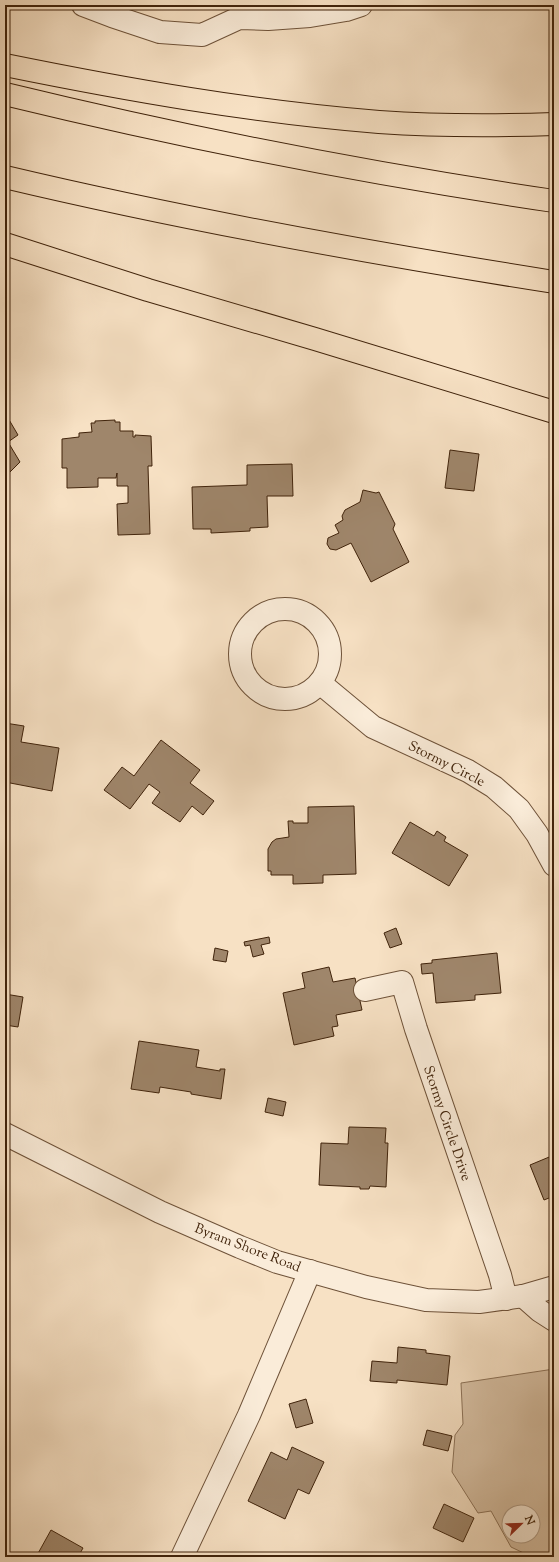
<svg xmlns="http://www.w3.org/2000/svg" width="559" height="1562" viewBox="0 0 559 1562" font-family="'Sorts Mill Goudy',serif">
	<rect width="100%" height="100%" fill="#f7e1c4"/>
	<filter id="stains"><feTurbulence type="fractalNoise" baseFrequency=".005" numOctaves="4"/><feColorMatrix values="0 0 0 0 .2 0 0 0 0 .09 0 0 0 0 .02 0 0 0 .5 -.17"/></filter>
	<radialGradient id="worn" r=".72"><stop offset=".6" stop-color="#630" stop-opacity="0"/><stop offset="1" stop-color="#630" stop-opacity=".3"/></radialGradient>
	<!-- green -->
	<path fill="#d8c1a5" stroke="#8c7258" fill-rule="evenodd" d="M 554,1369 L 554,1556 L 532,1557 L 511,1547 L 491,1511 L 478,1513 L 452,1472 L 455,1435 L 463,1424 L 461,1383 ZM 509,1512 L 533,1512 L 533,1536 L 509,1536 Z"/>
	<!-- building -->
	<g fill="#9f866b" stroke="#40230b">
		<path d="M 8,418 L 18,435 L 8,442 L 20,462 L 5,477 L 5,420 Z"/>
		<path d="M 115,420 L 115,422 L 120,422 L 120,431 L 133,431 L 133,437 L 135,437 L 135,435 L 151,436 L 152,466 L 148,466 L 150,534 L 118,535 L 117,504 L 128,503 L 128,486 L 117,486 L 117,473 L 116,478 L 98,478 L 98,487 L 67,488 L 67,468 L 62,468 L 62,439 L 79,437 L 79,433 L 92,432 L 91,423 L 95,423 L 95,421 Z"/>
		<path d="M 450,450 L 479,454 L 474,491 L 445,488 Z"/>
		<path d="M 292,464 L 293,496 L 267,496 L 268,527 L 250,528 L 250,531 L 211,533 L 211,529 L 193,529 L 192,487 L 247,485 L 247,465 Z"/>
		<path d="M 363,490 L 376,493 L 379,492 L 395,524 L 393,529 L 409,562 L 371,582 L 351,543 L 336,550 L 330,549 L 327,544 L 328,538 L 339,533 L 335,525 L 343,520 L 342,516 L 345,510 L 360,502 Z"/>
		<path d="M 5,723 L 24,726 L 21,742 L 59,748 L 52,791 L 5,782 Z"/>
		<path d="M 161,740 L 200,770 L 190,783 L 214,801 L 203,815 L 192,806 L 180,822 L 152,803 L 160,792 L 149,784 L 130,809 L 104,790 L 122,767 L 134,776 Z"/>
		<path d="M 354,806 L 356,874 L 323,875 L 323,883 L 293,884 L 293,875 L 271,875 L 271,871 L 268,871 L 268,849 L 272,842 L 276,839 L 289,837 L 288,821 L 293,821 L 293,823 L 308,823 L 308,807 Z"/>
		<path d="M 410,822 L 434,836 L 437,831 L 446,837 L 444,841 L 468,855 L 449,886 L 392,853 Z"/>
		<path d="M 396,928 L 402,944 L 390,948 L 384,933 Z"/>
		<path d="M 269,937 L 270,943 L 261,945 L 264,954 L 253,957 L 250,945 L 245,946 L 244,942 Z"/>
		<path d="M 215,948 L 228,951 L 226,962 L 213,960 Z"/>
		<path d="M 497,953 L 501,993 L 475,995 L 475,1000 L 436,1003 L 433,973 L 422,974 L 421,964 L 432,963 L 432,960 Z"/>
		<path d="M 329,967 L 333,982 L 355,978 L 362,1010 L 336,1015 L 338,1026 L 332,1027 L 334,1036 L 294,1045 L 283,993 L 305,988 L 302,973 Z"/>
		<path d="M 5,994 L 23,997 L 18,1027 L 5,1025 Z"/>
		<path d="M 139,1041 L 199,1050 L 196,1067 L 220,1071 L 220,1069 L 225,1069 L 221,1099 L 191,1094 L 191,1092 L 160,1087 L 159,1093 L 131,1089 Z"/>
		<path d="M 268,1098 L 286,1102 L 283,1116 L 265,1112 Z"/>
		<path d="M 349,1127 L 386,1128 L 385,1143 L 388,1143 L 386,1187 L 370,1186 L 369,1189 L 360,1189 L 360,1187 L 319,1185 L 321,1143 L 348,1144 Z"/>
		<path d="M 554,1155 L 554,1196 L 544,1200 L 530,1165 Z"/>
		<path d="M 398,1347 L 426,1350 L 426,1353 L 450,1356 L 447,1385 L 397,1380 L 397,1383 L 370,1381 L 372,1361 L 397,1363 Z"/>
		<path d="M 306,1399 L 313,1423 L 296,1428 L 289,1404 Z"/>
		<path d="M 427,1430 L 452,1436 L 448,1451 L 423,1445 Z"/>
		<path d="M 292,1447 L 324,1462 L 309,1494 L 298,1489 L 285,1519 L 248,1501 L 271,1452 L 287,1460 Z"/>
		<path d="M 444,1504 L 474,1518 L 463,1542 L 433,1528 Z"/>
		<path d="M 51,1530 L 83,1548 L 78,1557 L 36,1557 Z"/>
	</g>
	<g fill="none" stroke-linecap="round" stroke-linejoin="round">
		<!-- minor casing -->
		<g stroke="#6e5239" stroke-width="24">
			<g id="minor">
				<path d="M 83,5 L 112,16 L 160,32 L 202,35 L 239,18 L 268,19 L 310,16 L 346,10 L 361,5"/>
				<circle cx="285" cy="654" r="45"/>
				<path d="M 320,683 L 373,727 L 468,771 L 494,787 L 519,809 L 537,834 L 554,865"/>
				<path d="M 365,990 L 402,982 L 416,1029 L 500,1275 L 506,1299"/>
				<path d="M 5,1134 L 160,1212 L 240,1247 L 277,1262 L 366,1287 L 426,1300 L 479,1302 L 523,1296 L 554,1287"/>
				<path d="M 523,1296 L 540,1311 L 554,1320"/>
				<path d="M 182,1557 L 249,1415 L 310,1271"/>
			</g>
		</g>
		<!-- highway casing -->
		<g stroke="#40230b" stroke-width="24">
			<g id="highway">
				<path d="M 5,65 C 128,90 253,112 379,122 C 437,126 496,126 554,124"/>
				<path d="M 5,94 C 186,138 370,174 554,201"/>
				<path d="M 5,177 C 186,220 370,253 554,282"/>
				<path d="M 5,244 L 148,290 L 315,339 L 554,412"/>
			</g>
		</g>
		<!-- minor -->
		<use href="#minor" stroke="#faecd9" stroke-width="22"/>
		<!-- highway -->
		<use href="#highway" stroke="#f7e1c4" stroke-width="22"/>
	</g>
	<g text-anchor="middle" stroke-width="4" stroke-linejoin="round" paint-order="stroke">
		<!-- street labels -->
		<g font-size="14" fill="#40230b" stroke="#faecd9">
			<text transform="translate(447 763) rotate(27)" y="5">Stormy Circle</text>
			<text transform="translate(448 1123) rotate(71)" y="5">Stormy Circle Drive</text>
			<text transform="translate(248 1247) rotate(21)" y="5">Byram Shore Road</text>
		</g>
	</g>
	<!-- margin -->
	<rect width="559" height="1562" fill="none" stroke="#f7e1c4" stroke-width="20"/>
	<rect x="6" y="6" width="547" height="1550" fill="none" stroke="#40230b" stroke-width="2"/>
	<rect x="10" y="10" width="539" height="1542" fill="none" stroke="#40230b"/>
	<!-- north arrow -->
	<g transform="translate(521 1524) rotate(67)"><circle r="19" fill="#faecd9" stroke="#b09c87"/>
	<path d="M0-3L7 15L0 10L-7 15Z" fill="#8f2418"/>
	<text y="-6" font-size="11" font-weight="bold" text-anchor="middle" fill="#40230b">N</text>
	</g>
	<rect width="100%" height="100%" filter="url(#stains)"/>
	<rect width="100%" height="100%" fill="url(#worn)"/>
</svg>
